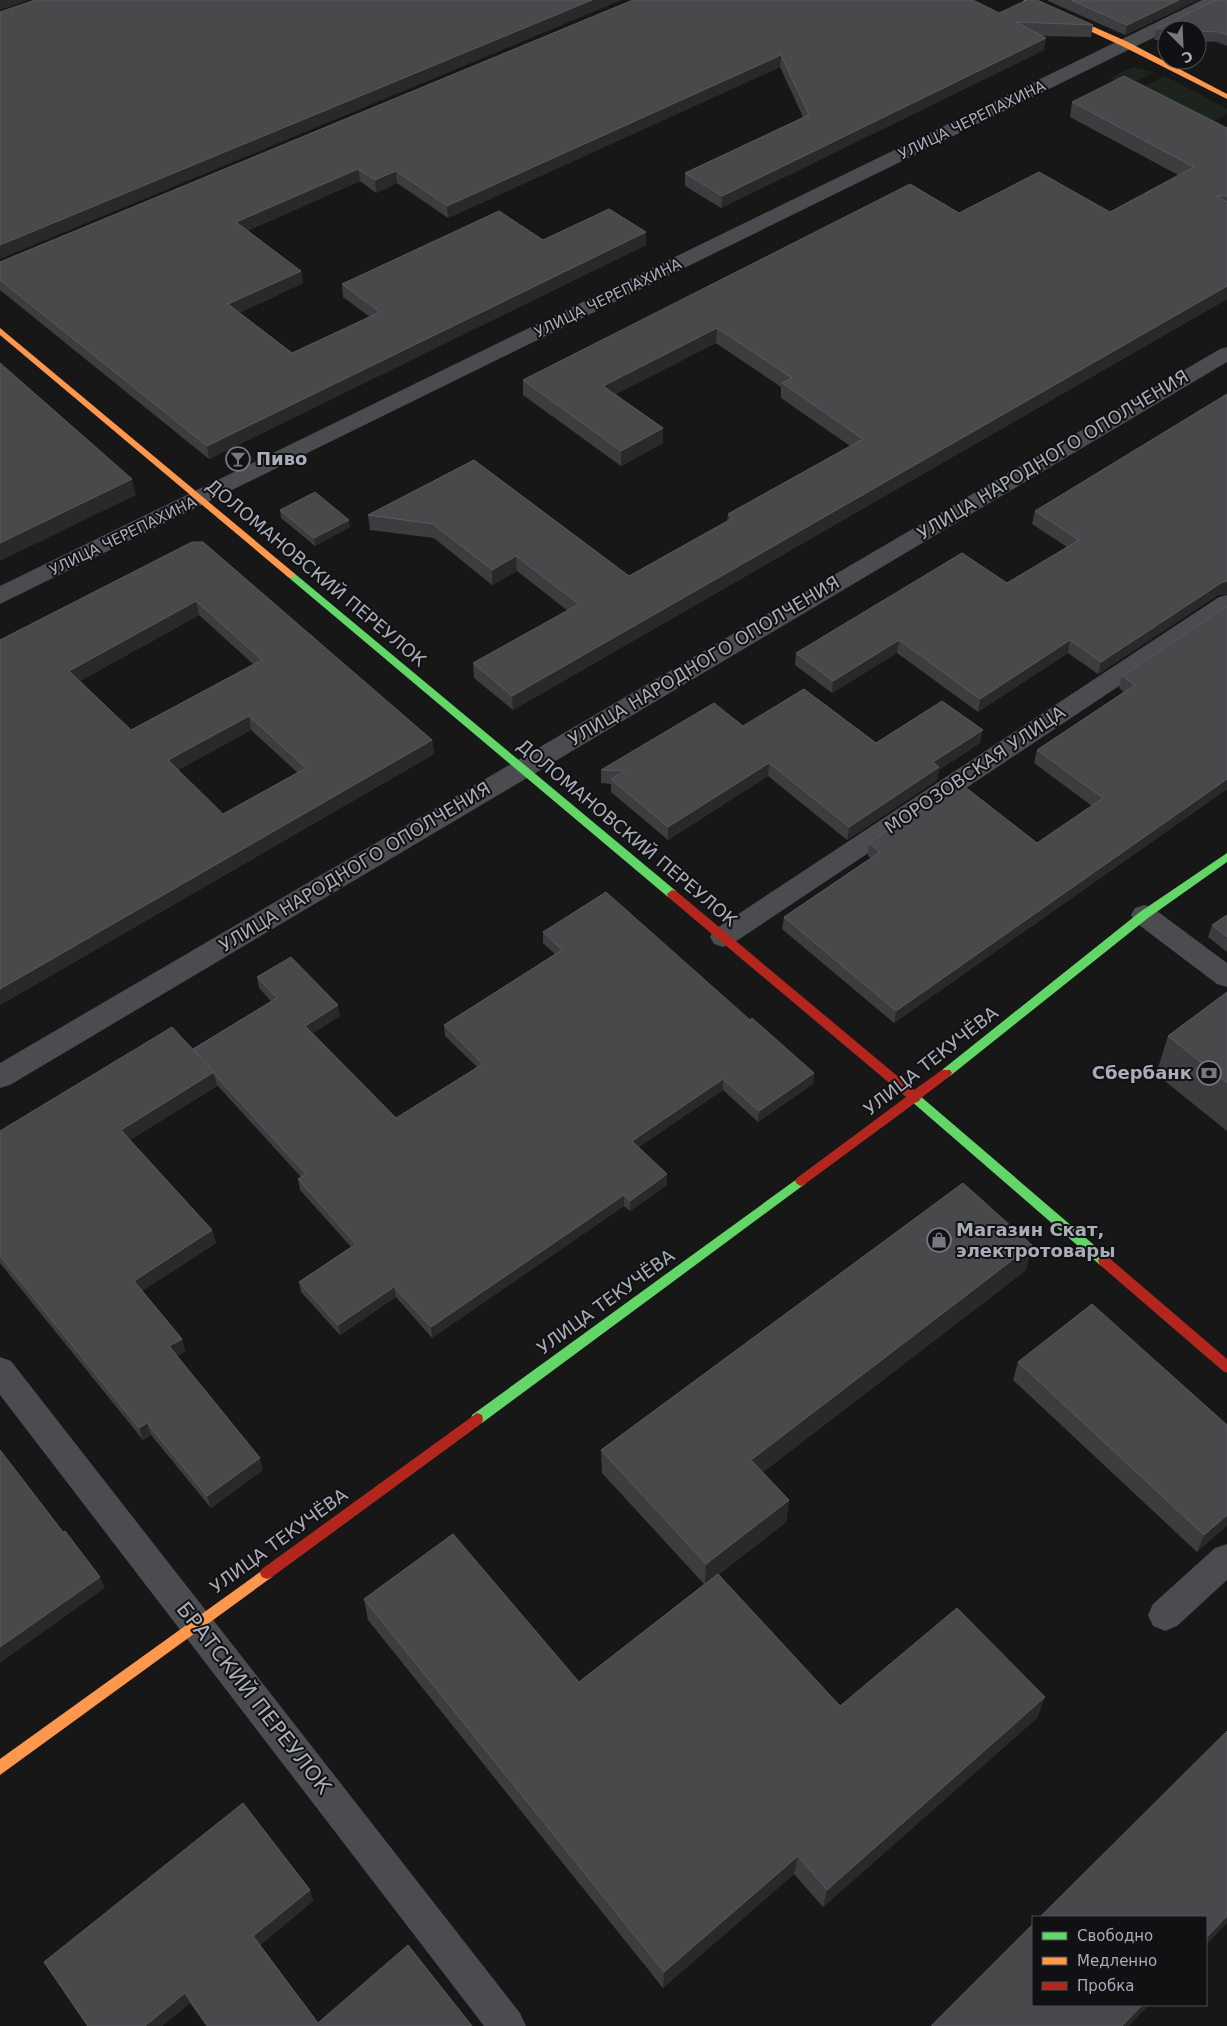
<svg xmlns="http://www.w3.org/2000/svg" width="1227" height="2026" viewBox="0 0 1227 2026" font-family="'DejaVu Sans',sans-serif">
	<rect width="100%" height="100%" fill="#171717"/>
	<!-- green -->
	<g fill="#1d241e">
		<path d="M 1133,67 L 1154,72 L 1126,87 L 1110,78 Z"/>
		<path d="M 1165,76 L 1227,109 L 1227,114 L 1201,127 L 1134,91 Z"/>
	</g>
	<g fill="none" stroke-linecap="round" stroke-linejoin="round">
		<!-- lane -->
		<path fill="#4b4c50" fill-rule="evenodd" d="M 1227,1544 L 1227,1580 L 1177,1626 L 1165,1631 L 1153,1626 L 1148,1615 L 1153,1604 L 1215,1548 Z"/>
		<!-- street -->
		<g fill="#4b4c50" fill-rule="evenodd">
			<path d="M 1202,0 L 1225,0 L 1222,4 L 0,604 L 0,586 Z"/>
			<path d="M 1227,347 L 1227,362 L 10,1085 L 0,1088 L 0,1063 L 1220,349 Z"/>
			<path d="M 1227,595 L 1227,614 L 732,944 L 723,947 L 714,944 L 710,937 L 714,930 L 1219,597 Z"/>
			<path d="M 1144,905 L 1153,908 L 1227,963 L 1227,987 L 1217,984 L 1135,922 L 1131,915 L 1135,908 Z"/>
			<path d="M 0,1357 L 11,1361 L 520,2013 L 526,2026 L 484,2026 L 0,1395 Z"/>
		</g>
		<!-- fast -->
		<g fill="#63d668" fill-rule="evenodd">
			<path d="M 291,572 L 294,573 L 676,891 L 677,894 L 676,897 L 668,897 L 288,577 L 286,575 Z"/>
			<path d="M 1227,853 L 1227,862 L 1148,918 L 950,1076 L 942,1076 L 940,1073 L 942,1070 L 1140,912 Z"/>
			<path d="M 915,1093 L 919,1095 L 1108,1257 L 1110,1261 L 1108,1265 L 1104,1266 L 1100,1265 L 911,1101 L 909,1098 L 911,1095 Z"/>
			<path d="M 801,1176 L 805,1178 L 807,1181 L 805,1184 L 482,1423 L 477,1425 L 472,1423 L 471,1419 L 472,1415 Z"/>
		</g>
		<!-- slow -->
		<g fill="#ff974d" fill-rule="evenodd">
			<path d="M 1023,0 L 1033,0 L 1128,42 L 1227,94 L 1227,99 L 1122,46 Z"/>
			<path d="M 0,328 L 294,573 L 294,577 L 288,577 L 0,335 Z"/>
			<path d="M 267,1567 L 272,1569 L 274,1573 L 272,1577 L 0,1775 L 0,1759 Z"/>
		</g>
		<!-- jam -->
		<g fill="#b3261e" fill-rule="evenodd">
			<path d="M 672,890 L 676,891 L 914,1090 L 942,1070 L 950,1070 L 952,1073 L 950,1076 L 921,1098 L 919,1101 L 915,1103 L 805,1184 L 801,1186 L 797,1184 L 795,1181 L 797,1178 L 906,1097 L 668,897 L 667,894 Z"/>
			<path d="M 1104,1256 L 1108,1257 L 1227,1359 L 1227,1373 L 1223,1371 L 1100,1265 L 1098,1261 L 1100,1257 Z"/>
			<path d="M 477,1413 L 482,1415 L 483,1419 L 482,1423 L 272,1577 L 267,1579 L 262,1577 L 260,1573 L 262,1569 Z"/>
		</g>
	</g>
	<!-- wall -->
	<g fill="#3d3d3f" fill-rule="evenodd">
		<path d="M 633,0 L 999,13 L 1093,25 L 1091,37 L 1042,36 L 1044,50 L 721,208 L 685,186 L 685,173 L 803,117 L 780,67 L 448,218 L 397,183 L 376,193 L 360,181 L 247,231 L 301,271 L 303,283 L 239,313 L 292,353 L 370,317 L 343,297 L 342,284 L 543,240 L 646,232 L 646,245 L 209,459 L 0,290 L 0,262 Z"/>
		<path d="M 1048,0 L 1198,0 L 1125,35 L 1048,1 Z"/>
		<path d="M 1227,0 L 1227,46 L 1217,42 L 1197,41 L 1197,30 L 1167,30 L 1167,40 L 1154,40 L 1156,29 Z"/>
		<path d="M 1072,102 L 1227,128 L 1227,299 L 513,710 L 474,678 L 473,663 L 568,611 L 517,571 L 492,585 L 434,538 L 370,530 L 368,515 L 474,460 L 629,576 L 727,521 L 728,514 L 850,446 L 781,398 L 781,387 L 716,343 L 615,394 L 663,428 L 663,443 L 621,466 L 523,395 L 523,380 L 959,213 L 1110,212 L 1178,175 L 1070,117 Z"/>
		<path d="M 1227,394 L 1227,594 L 1218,595 L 1098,674 L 1068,653 L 978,712 L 897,653 L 832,693 L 795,665 L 796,653 L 1007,583 L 1067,547 L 1032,524 L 1035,511 Z"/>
		<path d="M 280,510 L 350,527 L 315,546 L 281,518 Z"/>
		<path d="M 192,542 L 432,740 L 434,754 L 0,1005 L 0,640 ZM 199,615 L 253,664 L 131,730 L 80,681 ZM 251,730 L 298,773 L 223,814 L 178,770 Z"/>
		<path d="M 1227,606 L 1227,789 L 894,1023 L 782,929 L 784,917 L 871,858 L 868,856 L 869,843 L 1037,843 L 1092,806 L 1034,763 L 1037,750 L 1124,692 L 1119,688 L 1122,676 Z"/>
		<path d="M 743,726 L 876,743 L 980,743 L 939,770 L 937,780 L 847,840 L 768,776 L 668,840 L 611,792 L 611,784 L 601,783 L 601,770 Z"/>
		<path d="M 1227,915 L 1227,952 L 1208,937 L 1212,925 Z"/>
		<path d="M 543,932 L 750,1020 L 814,1073 L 813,1084 L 758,1122 L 723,1090 L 638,1147 L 667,1174 L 667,1185 L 630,1211 L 624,1206 L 432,1338 L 396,1297 L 340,1335 L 301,1292 L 299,1282 L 351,1247 L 300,1190 L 298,1179 L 301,1177 L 217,1085 L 217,1086 L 130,1140 L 212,1230 L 216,1243 L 142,1291 L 182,1339 L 185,1351 L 177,1356 L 263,1470 L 211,1508 L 151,1435 L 143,1440 L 0,1263 L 0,1131 L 193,1049 L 271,1001 L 259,988 L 257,977 L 340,1016 L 313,1033 L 396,1118 L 477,1067 L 445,1036 L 444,1025 L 555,954 L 543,943 Z"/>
		<path d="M 1227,992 L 1227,1131 L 1156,1074 L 1168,1036 Z"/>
		<path d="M 1026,1270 L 763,1472 L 789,1500 L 786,1522 L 718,1575 L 840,1706 L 1038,1717 L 823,1907 L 794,1874 L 663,1988 L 368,1620 L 364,1599 L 579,1682 L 704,1584 L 602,1473 L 601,1450 Z"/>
		<path d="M 1018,1362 L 1227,1525 L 1197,1552 L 1013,1380 Z"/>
		<path d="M 310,1890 L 313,1901 L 260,1945 L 318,2023 L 472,2026 L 206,2026 L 190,2003 L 162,2026 L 87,2026 L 44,1962 Z"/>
	</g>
	<!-- shaded-wall -->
	<g fill="#29292a">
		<path d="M 0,0 L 28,0 L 0,10 Z"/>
		<path d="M 592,0 L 622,0 L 0,259 L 0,245 Z"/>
		<path d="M 1179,0 L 1198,0 L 1125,35 L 1127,25 Z"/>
		<path d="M 1046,38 L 1044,50 L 721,208 L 722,196 Z"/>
		<path d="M 781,55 L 780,67 L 448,218 L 447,206 Z"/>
		<path d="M 358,169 L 360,181 L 238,235 L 236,222 Z"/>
		<path d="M 396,171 L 397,183 L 376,193 L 375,180 Z"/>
		<path d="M 646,232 L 646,245 L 209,459 L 207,446 Z"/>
		<path d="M 301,271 L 303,283 L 230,317 L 228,304 Z"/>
		<path d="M 1227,286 L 1227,299 L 513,710 L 512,696 Z"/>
		<path d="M 717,328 L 716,343 L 603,401 L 603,386 Z"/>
		<path d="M 663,428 L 663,443 L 621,466 L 621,451 Z"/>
		<path d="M 132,479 L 136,495 L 0,561 L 0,543 Z"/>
		<path d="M 349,520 L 350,527 L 315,546 L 314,538 Z"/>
		<path d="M 516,556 L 517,571 L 492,585 L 492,570 Z"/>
		<path d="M 1227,581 L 1227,593 L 1218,595 L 1098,674 L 1101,662 L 1221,583 Z"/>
		<path d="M 196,601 L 199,615 L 73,685 L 69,671 Z"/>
		<path d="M 899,640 L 897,653 L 832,693 L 833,681 Z"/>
		<path d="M 1070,640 L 1068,653 L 978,712 L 980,699 Z"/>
		<path d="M 249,716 L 251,730 L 171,774 L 168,760 Z"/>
		<path d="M 983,730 L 980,743 L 939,770 L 937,780 L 847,840 L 849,827 L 933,762 Z"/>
		<path d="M 432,740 L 434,754 L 0,1005 L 0,989 Z"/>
		<path d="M 769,763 L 768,776 L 668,840 L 668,827 Z"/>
		<path d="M 1227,779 L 1227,789 L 894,1023 L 896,1011 Z"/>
		<path d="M 338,1005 L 340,1016 L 307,1037 L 305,1026 Z"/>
		<path d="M 214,1072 L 217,1086 L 125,1143 L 121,1130 Z"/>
		<path d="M 814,1073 L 813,1084 L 758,1122 L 759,1111 Z"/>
		<path d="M 723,1079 L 723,1090 L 632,1152 L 632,1141 Z"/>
		<path d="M 667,1174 L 667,1185 L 630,1211 L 630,1201 Z"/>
		<path d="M 624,1195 L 624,1206 L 432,1338 L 431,1327 Z"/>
		<path d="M 212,1230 L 216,1243 L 137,1294 L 134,1281 Z"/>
		<path d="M 1032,1245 L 1026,1270 L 749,1483 L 751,1460 Z"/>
		<path d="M 394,1287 L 396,1297 L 340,1335 L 338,1325 Z"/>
		<path d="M 182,1339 L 185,1351 L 173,1359 L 169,1346 Z"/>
		<path d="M 147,1423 L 151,1435 L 143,1440 L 139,1428 Z"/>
		<path d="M 260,1458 L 263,1470 L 211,1508 L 207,1496 Z"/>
		<path d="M 789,1500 L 786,1522 L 705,1585 L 706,1564 Z"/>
		<path d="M 1227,1515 L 1227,1525 L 1197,1552 L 1204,1535 Z"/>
		<path d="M 100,1577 L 105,1588 L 0,1663 L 0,1647 Z"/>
		<path d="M 1045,1697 L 1038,1717 L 823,1907 L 827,1890 Z"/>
		<path d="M 798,1856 L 794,1874 L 663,1988 L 664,1972 Z"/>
		<path d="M 310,1890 L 313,1901 L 257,1947 L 253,1936 Z"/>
		<path d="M 1227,1916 L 1227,1923 L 1206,1945 L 1206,1938 Z"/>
		<path d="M 185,1993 L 190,2003 L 162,2026 L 145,2026 Z"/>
		<path d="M 1142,2005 L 1149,2005 L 1129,2026 L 1122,2026 Z"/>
	</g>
	<!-- building -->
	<g fill="#49494c" stroke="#58595d" fill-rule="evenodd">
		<path d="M 35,0 L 592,0 L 0,245 L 0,12 Z"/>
		<path d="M 633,0 L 973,0 L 999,13 L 1027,0 L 1037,0 L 1093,25 L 1016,22 L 1046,38 L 722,196 L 685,173 L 809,115 L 781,55 L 447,206 L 396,171 L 375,180 L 358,169 L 236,222 L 301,271 L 228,304 L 292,353 L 380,312 L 342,284 L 499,211 L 543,240 L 609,209 L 646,232 L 207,446 L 0,280 L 0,262 Z"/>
		<path d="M 1071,0 L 1179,0 L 1127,25 Z"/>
		<path d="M 1216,0 L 1227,0 L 1227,35 L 1219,32 L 1197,31 L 1197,30 L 1156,29 Z"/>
		<path d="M 1124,76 L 1227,128 L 1227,196 L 1216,196 L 1227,202 L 1227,286 L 512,696 L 473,663 L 579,604 L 516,556 L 492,570 L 433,524 L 368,515 L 474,460 L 629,576 L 733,518 L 728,514 L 863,439 L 782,383 L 792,378 L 717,328 L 603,386 L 663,428 L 621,451 L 523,380 L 910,184 L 959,213 L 1039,172 L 1110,212 L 1194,167 L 1072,102 Z"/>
		<path d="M 0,363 L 132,479 L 0,543 Z"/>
		<path d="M 1227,394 L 1227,581 L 1221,583 L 1101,662 L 1070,640 L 980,699 L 899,640 L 833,681 L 796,653 L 962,553 L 1007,583 L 1079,540 L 1035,511 Z"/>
		<path d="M 315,492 L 349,520 L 314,538 L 280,510 Z"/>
		<path d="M 192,542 L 203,542 L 432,740 L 0,989 L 0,640 ZM 196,601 L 262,660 L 131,730 L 69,671 ZM 249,716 L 306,768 L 223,814 L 168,760 Z"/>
		<path d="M 1227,606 L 1227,779 L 896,1011 L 784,917 L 880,852 L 869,843 L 960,783 L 1037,843 L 1103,798 L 1037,750 L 1135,685 L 1122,676 Z"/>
		<path d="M 804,689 L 876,743 L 942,701 L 983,730 L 933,762 L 939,767 L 849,827 L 769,763 L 668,827 L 611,779 L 625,771 L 601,770 L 714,703 L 743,726 Z"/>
		<path d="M 606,892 L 750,1020 L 752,1018 L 814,1073 L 759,1111 L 723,1079 L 632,1141 L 667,1174 L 630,1201 L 624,1195 L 431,1327 L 394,1287 L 338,1325 L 299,1282 L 356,1244 L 298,1179 L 306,1174 L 214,1074 L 214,1072 L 193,1049 L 277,998 L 257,977 L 291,957 L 338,1005 L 305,1026 L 396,1118 L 483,1064 L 444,1025 L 562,950 L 543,932 Z"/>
		<path d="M 1227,915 L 1227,937 L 1212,925 Z"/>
		<path d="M 1227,992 L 1227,1083 L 1168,1036 Z"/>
		<path d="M 172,1027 L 214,1072 L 121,1130 L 212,1230 L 134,1281 L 182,1339 L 169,1346 L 260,1458 L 207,1496 L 147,1423 L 139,1428 L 0,1256 L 0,1131 Z"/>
		<path d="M 963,1183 L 1032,1245 L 751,1460 L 789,1500 L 706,1564 L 601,1450 Z"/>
		<path d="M 1092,1304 L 1227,1425 L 1227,1515 L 1204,1535 L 1018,1362 Z"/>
		<path d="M 0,1450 L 63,1532 L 65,1531 L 100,1577 L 0,1647 Z"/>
		<path d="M 453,1534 L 579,1682 L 718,1574 L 840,1706 L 957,1608 L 1045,1697 L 827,1890 L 798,1856 L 664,1972 L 364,1599 Z"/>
		<path d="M 1227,1731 L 1227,1916 L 1206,1938 L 1206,1917 L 1040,1917 Z"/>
		<path d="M 243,1803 L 310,1890 L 253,1936 L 318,2023 L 408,1945 L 472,2026 L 208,2026 L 185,1993 L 145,2026 L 88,2026 L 44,1962 Z"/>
		<path d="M 1033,1924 L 1033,2005 L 1142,2005 L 1122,2026 L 931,2026 Z"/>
	</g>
	<!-- icons -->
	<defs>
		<g id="bar-ring" transform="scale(1.25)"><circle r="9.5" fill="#111113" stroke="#757880" stroke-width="1.5"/><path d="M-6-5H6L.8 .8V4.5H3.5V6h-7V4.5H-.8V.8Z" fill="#757880"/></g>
		<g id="bank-ring" transform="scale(1.25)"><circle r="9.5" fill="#111113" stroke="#757880" stroke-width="1.5"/><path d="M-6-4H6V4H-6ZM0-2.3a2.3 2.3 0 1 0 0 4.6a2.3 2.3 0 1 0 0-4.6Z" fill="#757880"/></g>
		<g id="shop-ring" transform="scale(1.25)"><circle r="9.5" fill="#111113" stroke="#757880" stroke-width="1.5"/><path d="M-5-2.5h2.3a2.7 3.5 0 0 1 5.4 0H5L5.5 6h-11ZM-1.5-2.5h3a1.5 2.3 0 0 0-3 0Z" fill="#757880"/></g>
	</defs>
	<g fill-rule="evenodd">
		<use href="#bar-ring" x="238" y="459"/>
		<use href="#bank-ring" x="1209" y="1073"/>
		<use href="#shop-ring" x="939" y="1240"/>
	</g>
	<g text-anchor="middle" stroke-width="4" stroke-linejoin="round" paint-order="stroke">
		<!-- far-street labels -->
		<g font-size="15" fill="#a8adb8" stroke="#111113">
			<text transform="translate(972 120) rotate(-26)" y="5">УЛИЦА ЧЕРЕПАХИНА</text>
			<text transform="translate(608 298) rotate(-26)" y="5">УЛИЦА ЧЕРЕПАХИНА</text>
			<text transform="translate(123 536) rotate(-26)" y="5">УЛИЦА ЧЕРЕПАХИНА</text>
		</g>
		<!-- street labels -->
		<g font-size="18" fill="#a8adb8" stroke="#111113">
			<text transform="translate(1053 455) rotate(-31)" y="6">УЛИЦА НАРОДНОГО ОПОЛЧЕНИЯ</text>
			<text transform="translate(316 573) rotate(40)" y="6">ДОЛОМАНОВСКИЙ ПЕРЕУЛОК</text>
			<text transform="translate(704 661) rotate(-31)" y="6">УЛИЦА НАРОДНОГО ОПОЛЧЕНИЯ</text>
			<text transform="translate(975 770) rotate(-34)" y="6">МОРОЗОВСКАЯ УЛИЦА</text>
			<text transform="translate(627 833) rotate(40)" y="6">ДОЛОМАНОВСКИЙ ПЕРЕУЛОК</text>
			<text transform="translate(355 867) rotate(-31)" y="6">УЛИЦА НАРОДНОГО ОПОЛЧЕНИЯ</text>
			<text transform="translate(931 1061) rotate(-38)" y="6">УЛИЦА ТЕКУЧЁВА</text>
			<text transform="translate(606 1302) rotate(-36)" y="6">УЛИЦА ТЕКУЧЁВА</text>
			<text transform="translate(279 1541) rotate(-36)" y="6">УЛИЦА ТЕКУЧЁВА</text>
		</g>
		<!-- poi labels -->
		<g font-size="18" font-weight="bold" fill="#a8adb8" stroke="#111113" text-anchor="start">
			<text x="256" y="465">Пиво</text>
			<text x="1192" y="1079" text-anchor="end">Сбербанк</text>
			<text x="956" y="1236">Магазин Скат,<tspan x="956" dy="21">электротовары</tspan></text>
		</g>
		<!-- near-street labels -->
		<g font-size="21" fill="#a8adb8" stroke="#111113">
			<text transform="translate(254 1698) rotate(52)" y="7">БРАТСКИЙ ПЕРЕУЛОК</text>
		</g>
	</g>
	<!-- legend -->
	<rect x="1032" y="1916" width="175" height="90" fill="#111113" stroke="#4d4f55"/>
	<rect x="1042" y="1932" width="25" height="8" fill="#63d668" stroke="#4d4f55"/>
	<text x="1077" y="1941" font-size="15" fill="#a8adb8">Свободно</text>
	<rect x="1042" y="1957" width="25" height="8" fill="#ff974d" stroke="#4d4f55"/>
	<text x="1077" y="1966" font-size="15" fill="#a8adb8">Медленно</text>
	<rect x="1042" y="1982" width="25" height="8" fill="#b3261e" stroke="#4d4f55"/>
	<text x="1077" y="1991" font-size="15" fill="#a8adb8">Пробка</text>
	<!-- north arrow -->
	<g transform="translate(1182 45) rotate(156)"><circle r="24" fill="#111113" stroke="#4d4f55"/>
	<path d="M0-4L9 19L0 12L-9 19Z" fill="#757880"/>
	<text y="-8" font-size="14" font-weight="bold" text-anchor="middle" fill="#a8adb8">С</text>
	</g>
</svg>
